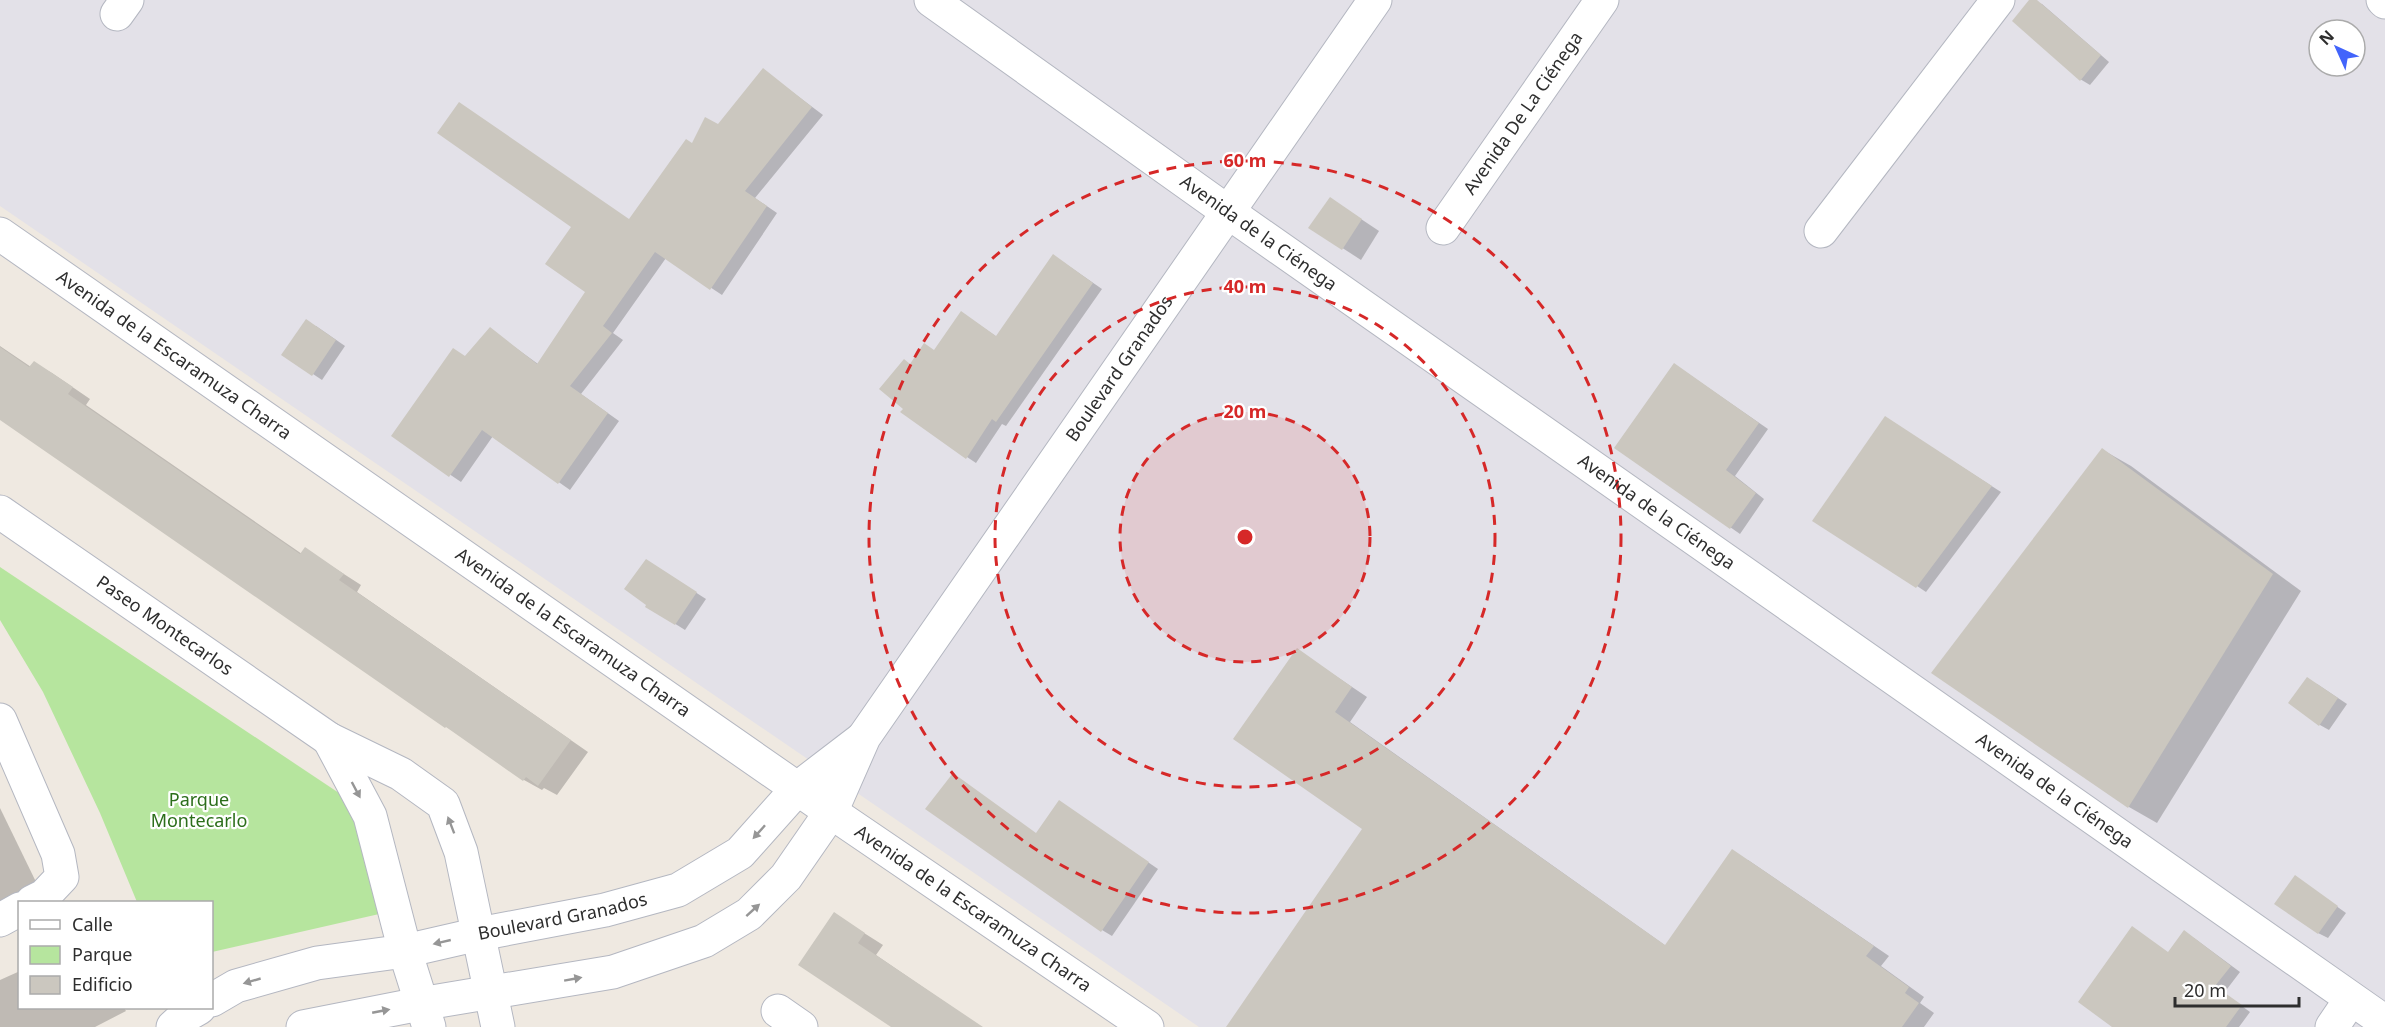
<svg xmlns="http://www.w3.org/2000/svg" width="2385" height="1027" viewBox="0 0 2385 1027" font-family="'Noto Sans',sans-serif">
	<rect width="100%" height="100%" fill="#efe9e1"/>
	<!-- industrial -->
	<path fill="#e3e1e8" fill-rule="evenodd" d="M 0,0 L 2385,0 L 2385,1027 L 1199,1027 L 0,206 ZM 2319,30 L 2355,30 L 2355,66 L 2319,66 Z"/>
	<!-- green -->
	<path fill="#b6e59e" d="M 0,567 L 363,809 L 388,912 L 212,952 L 212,902 L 137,902 L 100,813 L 43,692 L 0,620 Z"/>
	<!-- shadow -->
	<g fill="#0003">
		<path d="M 2031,0 L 2042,4 L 2109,62 L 2090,85 L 2080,79 Z"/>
		<path d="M 763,70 L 823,115 L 755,198 L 777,213 L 722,295 L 666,258 L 613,333 L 623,340 L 581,394 L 619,421 L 570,490 L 493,436 L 461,482 L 393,436 L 490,329 L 538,364 L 587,292 L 630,221 L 693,145 L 718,126 Z"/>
		<path d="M 1331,199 L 1379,231 L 1361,260 L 1310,227 Z"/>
		<path d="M 1063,262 L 1102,289 L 1006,426 L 1002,424 L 976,463 L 967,457 L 911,365 L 935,351 L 962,313 L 997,337 Z"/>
		<path d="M 316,326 L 345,346 L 322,380 L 313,374 Z"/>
		<path d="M 0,346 L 31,367 L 34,363 L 52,373 L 90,399 L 86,405 L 302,554 L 305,549 L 361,585 L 357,592 L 588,752 L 557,795 L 544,788 L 542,790 L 524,780 L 0,419 Z"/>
		<path d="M 1684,371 L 1768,429 L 1735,476 L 1764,499 L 1740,534 L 1616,447 Z"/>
		<path d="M 1895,424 L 2001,492 L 1926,592 L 1917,586 Z"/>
		<path d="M 2103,450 L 2131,466 L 2301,591 L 2157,823 L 2129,807 L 1933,673 Z"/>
		<path d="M 656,567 L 706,599 L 685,630 L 647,606 Z"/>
		<path d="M 1297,650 L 1367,697 L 1350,722 L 1666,946 L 1748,860 L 1889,956 L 1881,966 L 1924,997 L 1920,1003 L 1934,1013 L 1924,1027 L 1239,1027 L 1364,829 Z"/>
		<path d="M 2317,684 L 2347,704 L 2329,730 L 2320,725 Z"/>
		<path d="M 0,808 L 37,884 L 0,902 Z"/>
		<path d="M 1069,808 L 1158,869 L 1112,936 L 1102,930 L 1038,834 Z"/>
		<path d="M 2304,883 L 2346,913 L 2328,938 L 2318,933 Z"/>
		<path d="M 834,914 L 883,945 L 876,955 L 981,1027 L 892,1027 Z"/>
		<path d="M 2194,938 L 2240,972 L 2224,993 L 2250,1012 L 2239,1027 L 2115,1027 L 2169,953 Z"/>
		<path d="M 20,971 L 20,1008 L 124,1008 L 126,1011 L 95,1027 L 0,1027 L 0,980 Z"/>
	</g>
	<!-- building -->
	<g fill="#cbc7bf">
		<path d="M 2029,0 L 2037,0 L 2101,55 L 2080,81 L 2012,21 Z"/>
		<path d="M 763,68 L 812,107 L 745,191 L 767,206 L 710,290 L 655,252 L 603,326 L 612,333 L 570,386 L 608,413 L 558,484 L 482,430 L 449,477 L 391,436 L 453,348 L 465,356 L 490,327 L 537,364 L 585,292 L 545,264 L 571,227 L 437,133 L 459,102 L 629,219 L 686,139 L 692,143 L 705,117 L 718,124 Z"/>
		<path d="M 1330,197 L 1362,219 L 1342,250 L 1308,228 Z"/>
		<path d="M 1053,254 L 1093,283 L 996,422 L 992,419 L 966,459 L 900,412 L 903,409 L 879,389 L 904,359 L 910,364 L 924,343 L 934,350 L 961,311 L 996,336 Z"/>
		<path d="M 306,319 L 336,340 L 312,376 L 281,355 Z"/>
		<path d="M 0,347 L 29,367 L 34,361 L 73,387 L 68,394 L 300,554 L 305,547 L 344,574 L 339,580 L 571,740 L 538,786 L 526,777 L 523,781 L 446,727 L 445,728 L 0,420 Z"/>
		<path d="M 1674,363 L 1759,423 L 1726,470 L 1756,493 L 1730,529 L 1614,448 Z"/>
		<path d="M 1885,416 L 1992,486 L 1916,588 L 1812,521 Z"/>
		<path d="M 2102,448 L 2273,574 L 2128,808 L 1931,673 Z"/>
		<path d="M 646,559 L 697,592 L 675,625 L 645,607 L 646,605 L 624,589 Z"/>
		<path d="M 1297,648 L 1352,687 L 1335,712 L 1665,945 L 1732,849 L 1874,946 L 1866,956 L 1909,987 L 1905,993 L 1919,1003 L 1902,1027 L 1226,1027 L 1362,829 L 1233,739 Z"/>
		<path d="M 2307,677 L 2338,698 L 2319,726 L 2288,703 Z"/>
		<path d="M 953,773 L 1036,833 L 1059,800 L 1149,862 L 1101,932 L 925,809 Z"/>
		<path d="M 2295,875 L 2338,906 L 2318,934 L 2274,904 Z"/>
		<path d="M 834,912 L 865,933 L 858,943 L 983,1027 L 891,1027 L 798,965 Z"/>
		<path d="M 2132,926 L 2168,952 L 2184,930 L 2231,966 L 2215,986 L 2242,1005 L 2226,1027 L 2112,1027 L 2078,1002 Z"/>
	</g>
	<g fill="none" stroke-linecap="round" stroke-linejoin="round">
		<!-- minor casing -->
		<g stroke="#b4b7c1" stroke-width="35">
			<g id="minor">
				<path id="s1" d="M 931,0 L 1228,212 L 2385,1022"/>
				<path d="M 2383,0 L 2385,2"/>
				<path d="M 117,14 L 127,0"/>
				<path id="s2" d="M 1443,228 L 1602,0"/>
				<path d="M 1821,231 L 1998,0"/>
				<path id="s3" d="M 0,234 L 831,812 L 1147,1027"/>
				<path id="s4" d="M 0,512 L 329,739 L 401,774 L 443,804 L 461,852 L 498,1027"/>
				<path d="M 0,720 L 58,854 L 62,877 L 44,896 L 32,902"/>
				<path d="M 329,739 L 370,816 L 405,951 L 429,1027"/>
				<path d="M 0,920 L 20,909"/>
				<path id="s5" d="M 212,1000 L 236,986 L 317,963 L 405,951 L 479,934 L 605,910 L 678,890 L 740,853 L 798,788 L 862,739"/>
				<path d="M 778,1011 L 801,1027"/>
				<path d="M 173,1027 L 185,1016 L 199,1008"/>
				<path id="s6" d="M 303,1027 L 420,1004 L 613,972 L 704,941 L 749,914 L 786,877 L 831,812 L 864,737 L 1375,0"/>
				<path d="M 2332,1027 L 2351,999"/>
			</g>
		</g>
		<!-- minor -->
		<use href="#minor" stroke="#fff" stroke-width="33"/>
	</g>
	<!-- one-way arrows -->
	<defs><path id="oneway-solid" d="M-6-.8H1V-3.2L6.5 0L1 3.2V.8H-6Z" transform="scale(1.5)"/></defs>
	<g fill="#969696">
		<use href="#oneway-solid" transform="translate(356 790) rotate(62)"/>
		<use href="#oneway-solid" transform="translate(451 825) rotate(-111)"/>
		<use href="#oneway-solid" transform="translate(759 832) rotate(132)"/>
		<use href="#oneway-solid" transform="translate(753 910) rotate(-42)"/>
		<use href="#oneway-solid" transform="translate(442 942) rotate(167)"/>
		<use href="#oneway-solid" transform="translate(573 979) rotate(-10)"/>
		<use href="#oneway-solid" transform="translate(252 981) rotate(164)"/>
		<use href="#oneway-solid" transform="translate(381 1011) rotate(-11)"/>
	</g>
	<!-- distance rings -->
	<circle cx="1245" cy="537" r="125" fill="#d62828" fill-opacity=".12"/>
	<g fill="none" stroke="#d62828" stroke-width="3" stroke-dasharray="10 8">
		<circle cx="1245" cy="537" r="125"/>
		<circle cx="1245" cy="537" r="250"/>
		<circle cx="1245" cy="537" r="376"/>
	</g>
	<g text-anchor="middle" stroke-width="4.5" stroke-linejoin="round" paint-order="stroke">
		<!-- street labels -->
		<g font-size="18" fill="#2e2e2e" stroke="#fff">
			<text dy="6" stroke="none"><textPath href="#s2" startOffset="140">Avenida De La Ciénega</textPath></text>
			<text dy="6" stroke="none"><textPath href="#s1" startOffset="402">Avenida de la Ciénega</textPath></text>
			<text dy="6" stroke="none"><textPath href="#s3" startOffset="212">Avenida de la Escaramuza Charra</textPath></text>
			<text dy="6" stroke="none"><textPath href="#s6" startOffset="1125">Boulevard Granados</textPath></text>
			<text dy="6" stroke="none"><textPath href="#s1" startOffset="888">Avenida de la Ciénega</textPath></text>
			<text dy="6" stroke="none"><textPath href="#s4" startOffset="200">Paseo Montecarlos</textPath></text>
			<text dy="6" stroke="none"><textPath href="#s3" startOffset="698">Avenida de la Escaramuza Charra</textPath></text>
			<text dy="6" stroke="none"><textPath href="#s1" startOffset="1374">Avenida de la Ciénega</textPath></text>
			<text dy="6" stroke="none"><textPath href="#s3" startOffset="1184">Avenida de la Escaramuza Charra</textPath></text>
			<text dy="6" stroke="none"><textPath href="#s5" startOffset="362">Boulevard Granados</textPath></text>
		</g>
		<!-- park labels -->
		<g font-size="18" fill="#2c6e1b" stroke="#fff">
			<text x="199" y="806">Parque<tspan x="199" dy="21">Montecarlo</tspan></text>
		</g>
	</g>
	<circle cx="1245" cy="537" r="9" fill="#d62828" stroke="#fff" stroke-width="3"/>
	<g font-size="18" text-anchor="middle" font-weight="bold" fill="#d62828" stroke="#fff" stroke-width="4.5" stroke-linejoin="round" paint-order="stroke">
		<text x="1245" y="167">60 m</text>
		<text x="1245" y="293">40 m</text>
		<text x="1245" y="418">20 m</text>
	</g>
	<!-- legend -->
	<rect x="18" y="901" width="195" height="108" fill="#ffffff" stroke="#ababab" stroke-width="1.5"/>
	<rect x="30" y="920" width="30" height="9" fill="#ffffff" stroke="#ababab" stroke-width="1.5"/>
	<text x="72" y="931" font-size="18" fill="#2e2e2e">Calle</text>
	<rect x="30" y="946" width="30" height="18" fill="#b6e59e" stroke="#ababab" stroke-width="1.5"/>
	<text x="72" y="961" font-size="18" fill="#2e2e2e">Parque</text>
	<rect x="30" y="976" width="30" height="18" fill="#cbc7bf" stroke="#ababab" stroke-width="1.5"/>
	<text x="72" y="991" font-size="18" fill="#2e2e2e">Edificio</text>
	<!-- north arrow -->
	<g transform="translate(2337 48) rotate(315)"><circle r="28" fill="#ffffff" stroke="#ababab" stroke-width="1.5"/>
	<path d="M0-4.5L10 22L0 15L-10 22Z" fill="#4264fb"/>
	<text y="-9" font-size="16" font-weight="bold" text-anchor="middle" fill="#2e2e2e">N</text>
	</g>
	<!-- scale -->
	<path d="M2175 997v9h124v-9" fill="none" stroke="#2e2e2e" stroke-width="3"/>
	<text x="2184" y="997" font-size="18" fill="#2e2e2e" stroke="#ffffff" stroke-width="4.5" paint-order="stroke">20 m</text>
</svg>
